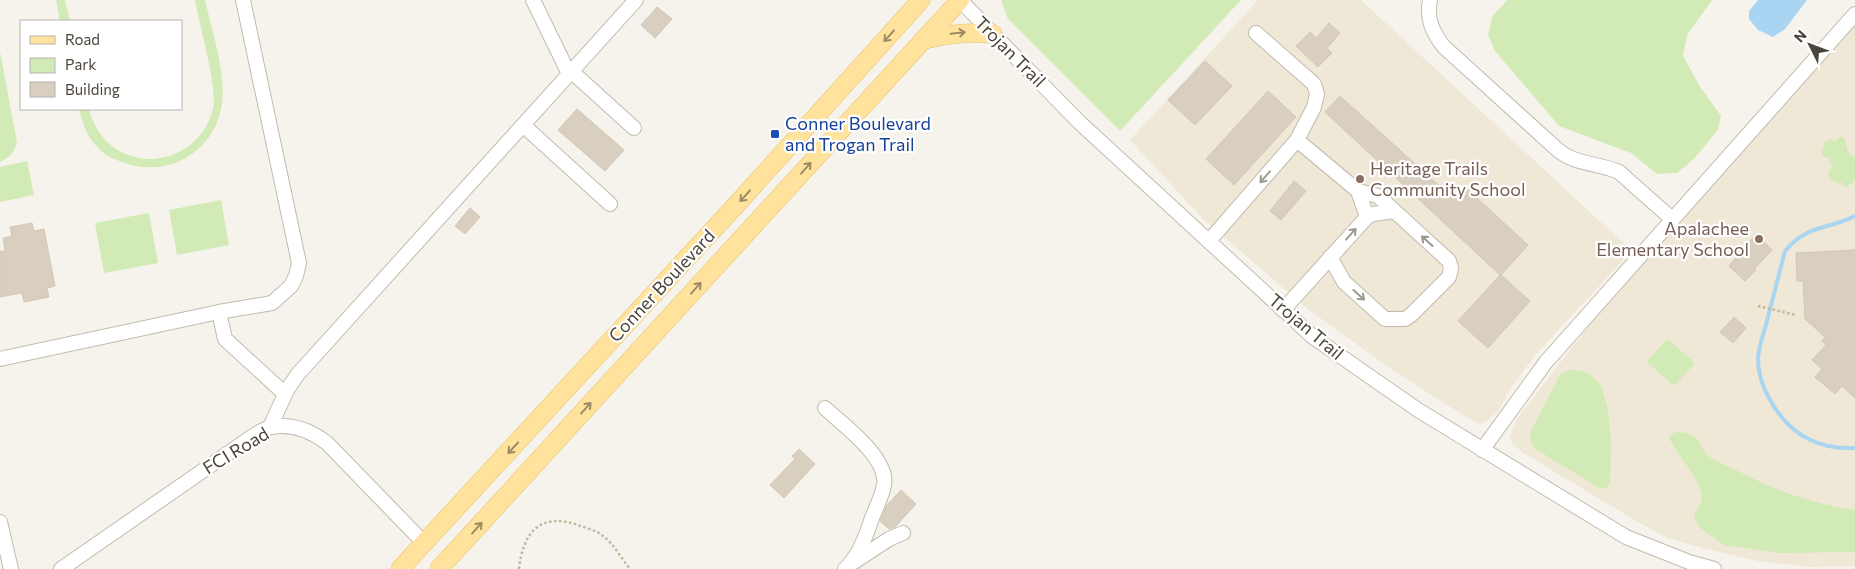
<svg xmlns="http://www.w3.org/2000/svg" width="1855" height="569" viewBox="0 0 1855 569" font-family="Commissioner,sans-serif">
	<rect width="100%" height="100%" fill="#f6f3ec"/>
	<!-- education -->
	<g fill="#efe8d6">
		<path d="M 1258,0 L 1361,0 L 1632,251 L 1536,354 L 1510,389 L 1497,413 L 1481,424 L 1469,419 L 1394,371 L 1309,310 L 1203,219 L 1130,140 Z"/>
		<path d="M 1855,24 L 1855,566 L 1812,567 L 1758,561 L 1702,548 L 1668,538 L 1636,521 L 1523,453 L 1512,443 L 1510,436 L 1516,420 L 1610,298 Z"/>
	</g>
	<!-- green -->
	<g fill="#d2eab5">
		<path d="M 56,0 L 65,0 L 70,21 L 60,21 Z"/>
		<path d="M 195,0 L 205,0 C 212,31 228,79 221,109 C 212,154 165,179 122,162 C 114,159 105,155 99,149 C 88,138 82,124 79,109 L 89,109 C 106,177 196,174 213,109 C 218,89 199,24 195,0 Z"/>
		<path d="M 1001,0 L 1241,0 L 1120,131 L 1008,19 Z"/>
		<path d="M 1507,0 L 1712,0 L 1687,35 L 1683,56 L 1699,85 L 1721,116 L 1718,130 L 1694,159 L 1677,173 L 1657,174 L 1631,153 L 1559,126 L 1495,51 L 1488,35 L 1492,17 Z"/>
		<path d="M 0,52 L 17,142 C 14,153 10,157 0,162 Z"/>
		<path d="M 1841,137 L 1844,138 L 1848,152 L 1855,157 L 1855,180 L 1847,187 L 1844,187 L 1841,182 L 1838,183 L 1831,180 L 1828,176 L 1832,166 L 1829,158 L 1825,158 L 1821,152 L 1824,147 L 1823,144 L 1830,139 L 1835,141 Z"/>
		<path d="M 27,161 L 34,195 L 0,202 L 0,167 Z"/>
		<path d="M 221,200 L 229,245 L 177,255 L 169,210 Z"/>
		<path d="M 149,213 L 158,263 L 104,273 L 95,223 Z"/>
		<path d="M 1667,339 L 1693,361 L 1694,364 L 1676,384 L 1673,385 L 1648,363 L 1648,360 Z"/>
		<path d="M 1571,369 L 1588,373 L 1601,385 L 1608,410 L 1611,440 L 1610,483 L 1606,488 L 1601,489 L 1534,448 L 1531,441 L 1530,433 L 1560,375 Z"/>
		<path d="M 1675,432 C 1705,432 1696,449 1713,459 C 1721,464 1730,467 1738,471 C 1776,491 1813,504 1855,510 L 1855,552 L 1780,553 L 1724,545 L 1699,527 L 1694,518 C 1695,511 1701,506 1702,500 C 1705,483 1675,454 1669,437 Z"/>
	</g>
	<!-- water -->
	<path fill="#a9d4f2" d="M 1758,0 L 1807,0 L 1785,29 L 1773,37 L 1758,30 L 1749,19 L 1749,11 Z"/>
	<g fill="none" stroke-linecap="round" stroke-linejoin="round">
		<!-- stream -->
		<path stroke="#a9d4f2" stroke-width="4" d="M 1855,216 C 1828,230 1807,224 1785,251 C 1779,274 1773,298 1767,321 C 1764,333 1759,345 1758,358 C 1758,372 1762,386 1769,398 C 1787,432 1815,450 1855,448"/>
	</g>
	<!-- building -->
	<g fill="#d8cfc1" stroke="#d3c7b4">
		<path d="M 657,7 L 672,19 L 655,38 L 641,25 Z"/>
		<path d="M 1329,23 L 1340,33 L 1327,48 L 1332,53 L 1318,67 L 1296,46 L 1310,32 L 1316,38 Z"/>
		<path d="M 1205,61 L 1232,86 L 1195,125 L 1168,100 Z"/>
		<path d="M 1268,91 L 1296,117 L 1234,185 L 1206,159 Z"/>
		<path d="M 1340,96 L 1454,199 L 1465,187 L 1528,245 L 1501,275 L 1530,301 L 1488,348 L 1458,321 L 1500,275 L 1325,112 Z"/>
		<path d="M 577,109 L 624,150 L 605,171 L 558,130 Z"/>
		<path d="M 1294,181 L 1306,191 L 1281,220 L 1270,211 Z"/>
		<path d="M 470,208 L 480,217 L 465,234 L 455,226 Z"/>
		<path d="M 32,223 L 34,231 L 44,229 L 55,286 L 47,288 L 49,297 L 24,302 L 22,293 L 0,297 L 0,251 L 5,251 L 3,238 L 12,236 L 10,227 Z"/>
		<path d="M 1756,234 L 1772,250 L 1754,269 L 1756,270 L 1745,281 L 1729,266 Z"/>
		<path d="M 1855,250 L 1855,398 L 1842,386 L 1835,394 L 1815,377 L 1822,369 L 1812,360 L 1826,345 L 1822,341 L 1825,337 L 1805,319 L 1803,281 L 1797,281 L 1796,253 Z"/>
		<path d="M 1734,317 L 1746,328 L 1733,343 L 1720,332 Z"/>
		<path d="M 799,449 L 815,464 L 784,498 L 770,485 L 795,459 L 792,456 Z"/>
		<path d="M 901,490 L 916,504 L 895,527 L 889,529 L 880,521 L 887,505 Z"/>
	</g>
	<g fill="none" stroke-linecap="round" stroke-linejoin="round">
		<!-- minor casing -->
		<g stroke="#c2bbae" stroke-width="16">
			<g id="minor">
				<path d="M 533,0 L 569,74"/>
				<path d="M 960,0 L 1079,122 L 1313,337 L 1418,410 L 1626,537 L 1689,562 L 1714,569"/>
				<path d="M 1430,0 C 1426,19 1433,33 1444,47 L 1559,151 C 1577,165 1599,163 1619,172 L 1672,219"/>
				<path d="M 571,71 L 634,128"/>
				<path d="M 523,125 L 610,204"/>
				<path d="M 1297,140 L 1358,191 L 1378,196 L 1449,261 L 1451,268 L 1449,277 L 1411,315 L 1405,319 L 1385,319 L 1344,282 L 1330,257"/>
				<path d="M 1358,191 L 1367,217"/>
				<path d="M 1209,241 L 1297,140 L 1314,107 L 1317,94 L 1314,84 L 1256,33"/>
				<path d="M 1283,310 L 1367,217 L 1373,214 L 1394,211"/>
				<path d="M 219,312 L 225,339 L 285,394"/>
				<path d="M 0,359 L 219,312 L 272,303 L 291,286 L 296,276 L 299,263 L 243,0"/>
				<path d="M 825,408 C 843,425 889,458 884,485 C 882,496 876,508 872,518 C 866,536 859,556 845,569"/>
				<path d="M 270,427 L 287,390 L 298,374 L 636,0"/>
				<path d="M 1482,450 L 1546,362 L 1855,14"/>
				<path d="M 0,522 L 11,569"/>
				<path d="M 854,562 L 889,539 L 903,533"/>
				<path d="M 61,569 L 250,438 C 256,434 264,429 271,427 C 292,423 310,430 327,443 L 424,543"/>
			</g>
		</g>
		<!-- major casing -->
		<g stroke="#e6c16a" stroke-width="19">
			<g id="major">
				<path d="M 923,40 C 947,34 968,31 993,34"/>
				<path d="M 400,569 L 736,205 L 921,0"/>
				<path d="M 439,569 L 960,0"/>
			</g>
		</g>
		<!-- path -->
		<g stroke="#c4b79f" stroke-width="2.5" stroke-dasharray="2.5 2.5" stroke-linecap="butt">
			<path d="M 1758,306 L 1796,315"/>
			<path d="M 519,569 C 523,532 540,512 578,525 C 586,528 596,530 603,536 C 614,544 621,558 630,569"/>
		</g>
		<!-- minor -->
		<use href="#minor" stroke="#fff" stroke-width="14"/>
		<!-- major -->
		<use href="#major" stroke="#ffe39c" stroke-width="18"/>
	</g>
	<!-- one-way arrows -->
	<defs><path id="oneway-shaft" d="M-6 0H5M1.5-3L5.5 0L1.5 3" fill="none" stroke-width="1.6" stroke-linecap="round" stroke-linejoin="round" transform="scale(1.25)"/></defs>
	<g stroke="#9c8c66">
		<use href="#oneway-shaft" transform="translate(958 33) rotate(-6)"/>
		<use href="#oneway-shaft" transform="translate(889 36) rotate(132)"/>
		<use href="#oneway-shaft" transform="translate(806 168) rotate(-48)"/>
		<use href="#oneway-shaft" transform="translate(745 196) rotate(132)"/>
		<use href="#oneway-shaft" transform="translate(696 288) rotate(-48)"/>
		<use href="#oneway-shaft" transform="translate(586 408) rotate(-48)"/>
		<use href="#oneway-shaft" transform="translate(513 448) rotate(133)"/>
		<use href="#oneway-shaft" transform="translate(477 528) rotate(-48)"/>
	</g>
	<g stroke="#9c9892">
		<use href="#oneway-shaft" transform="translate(1265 177) rotate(131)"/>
		<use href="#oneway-shaft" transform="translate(1351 234) rotate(-48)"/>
		<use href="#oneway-shaft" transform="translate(1427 241) rotate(-138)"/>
		<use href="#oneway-shaft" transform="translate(1359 295) rotate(42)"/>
	</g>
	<!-- markers -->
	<rect fill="#1a4fb4" stroke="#fff" stroke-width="2" x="770" y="129" width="10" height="10" rx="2.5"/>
	<g fill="#8d6e63" stroke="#fff" stroke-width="2">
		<circle cx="1360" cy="179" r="5"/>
		<circle cx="1759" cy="239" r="5"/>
	</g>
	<g text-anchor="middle" stroke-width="4.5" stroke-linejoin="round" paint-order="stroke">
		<!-- street labels -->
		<g font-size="18" fill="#4b4439" stroke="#fff">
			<text transform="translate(1010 52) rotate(45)" y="6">Trojan Trail</text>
			<text transform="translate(662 286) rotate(-47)" y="6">Conner Boulevard</text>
			<text transform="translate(1306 327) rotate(40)" y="6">Trojan Trail</text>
			<text transform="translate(236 451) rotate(-31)" y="6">FCI Road</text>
		</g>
		<!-- transit labels -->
		<g font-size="18" fill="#164399" stroke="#fff" text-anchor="start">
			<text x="785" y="130">Conner Boulevard<tspan x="785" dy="21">and Trogan Trail</tspan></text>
		</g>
		<!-- education labels -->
		<g font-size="18" fill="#785e54" stroke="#fff" text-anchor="start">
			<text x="1370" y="175">Heritage Trails<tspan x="1370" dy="21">Community School</tspan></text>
			<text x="1749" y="235" text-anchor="end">Apalachee<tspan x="1749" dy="21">Elementary School</tspan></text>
		</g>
	</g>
	<!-- legend -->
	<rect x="20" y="20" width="162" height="90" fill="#ffffff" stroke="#b7b4b0"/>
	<rect x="30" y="36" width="25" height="8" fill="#ffe39c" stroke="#b7b4b0"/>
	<text x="65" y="45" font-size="15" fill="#4b4439">Road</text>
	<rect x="30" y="58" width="25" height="15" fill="#d2eab5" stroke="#b7b4b0"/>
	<text x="65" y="70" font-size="15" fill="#4b4439">Park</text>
	<rect x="30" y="82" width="25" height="15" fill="#d8cfc1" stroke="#b7b4b0"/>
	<text x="65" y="95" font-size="15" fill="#4b4439">Building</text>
	<!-- north arrow -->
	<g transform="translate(1810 45) rotate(312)" stroke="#ffffff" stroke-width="4" paint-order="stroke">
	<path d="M0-4L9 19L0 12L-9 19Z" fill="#4b4439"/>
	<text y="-8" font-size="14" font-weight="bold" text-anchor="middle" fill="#4b4439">N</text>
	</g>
</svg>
